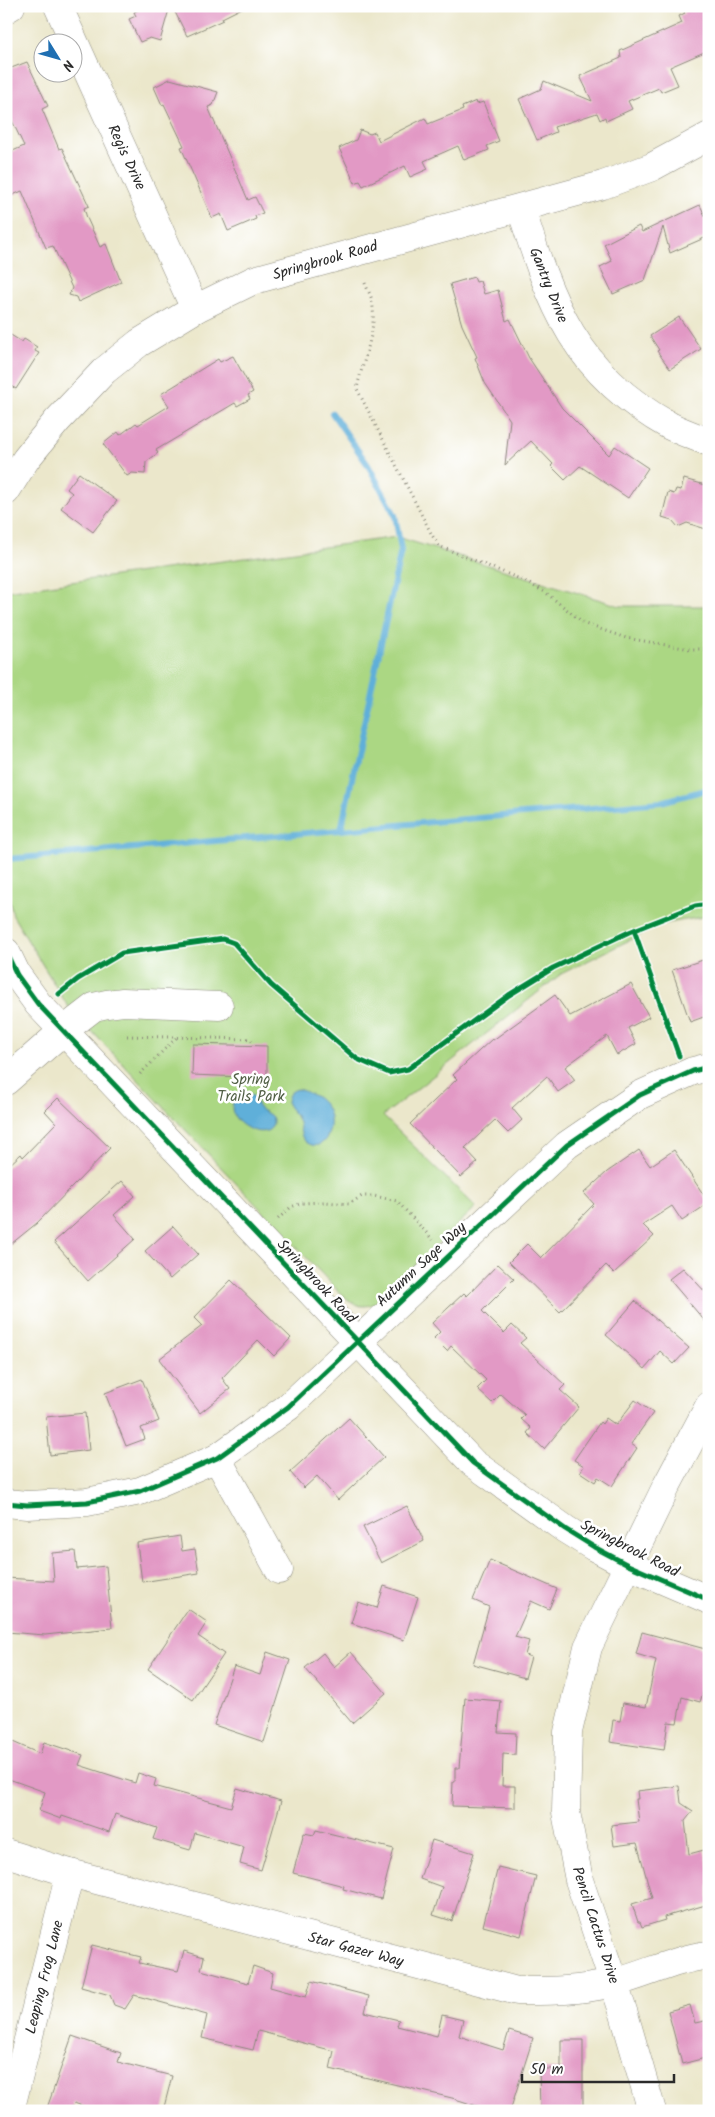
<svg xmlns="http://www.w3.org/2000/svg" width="715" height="2117" viewBox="0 0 715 2117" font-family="Kalam,sans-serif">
	<rect width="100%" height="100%" fill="#fff"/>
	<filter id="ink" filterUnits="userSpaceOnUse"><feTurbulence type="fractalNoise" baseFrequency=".02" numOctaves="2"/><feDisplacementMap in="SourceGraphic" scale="10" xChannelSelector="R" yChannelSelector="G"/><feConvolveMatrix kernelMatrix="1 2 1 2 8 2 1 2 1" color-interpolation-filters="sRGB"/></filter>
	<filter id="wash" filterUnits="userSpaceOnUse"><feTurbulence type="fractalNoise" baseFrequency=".0096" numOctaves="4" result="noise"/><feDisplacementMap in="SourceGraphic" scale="20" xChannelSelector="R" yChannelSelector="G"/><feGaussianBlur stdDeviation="1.12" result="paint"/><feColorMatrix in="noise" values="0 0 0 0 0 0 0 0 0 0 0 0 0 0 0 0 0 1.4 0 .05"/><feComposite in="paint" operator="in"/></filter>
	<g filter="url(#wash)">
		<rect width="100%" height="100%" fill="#ebe7cb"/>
		<!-- green -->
		<path fill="#abd783" stroke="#6b8157" d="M 397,537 L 620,606 L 709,606 L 709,916 L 662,924 L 561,974 L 383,1116 L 476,1207 L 375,1304 C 357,1309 354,1304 340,1293 L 67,1005 L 13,916 L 6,887 L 6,591 Z"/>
		<!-- water -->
		<g fill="#5fafd9" stroke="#456d82">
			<path d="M 298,1089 C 306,1092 316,1095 322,1102 C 340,1119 326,1157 306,1142 C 299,1136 301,1127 298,1120 C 296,1114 290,1110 287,1104 C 287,1095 290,1091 298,1089 Z"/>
			<path d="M 240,1093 C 244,1093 248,1092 251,1095 C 256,1097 256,1104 259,1108 C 263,1112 269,1113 272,1117 C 273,1119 273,1122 273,1124 C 267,1146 212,1117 240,1093 Z"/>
		</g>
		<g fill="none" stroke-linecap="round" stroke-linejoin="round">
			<!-- stream -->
			<g stroke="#5fafd9" stroke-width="6">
				<path d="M 332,413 L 368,465 L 395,515 L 401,550 L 341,830"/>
				<path d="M 8,859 L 661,802 L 709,789"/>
			</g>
		</g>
		<g id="blocks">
			<!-- building -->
			<g fill="#e299c5">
				<path d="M 146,6 L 170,6 L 160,41 L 150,38 L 140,42 L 129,19 L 136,16 L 134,12 Z"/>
				<path d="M 172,6 L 246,6 L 222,18 L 223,20 L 187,36 Z"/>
				<path d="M 693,6 L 709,6 L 709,50 L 670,67 L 678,85 L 661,92 L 659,88 L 628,101 L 632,109 L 606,121 L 605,117 L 600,120 L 597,113 L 554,127 L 556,132 L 537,140 L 519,99 L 541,89 L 544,81 L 592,101 L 580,76 L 621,58 L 620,51 L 682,23 L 679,16 L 685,13 L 683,11 Z"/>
				<path d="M 27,62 L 48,106 L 42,109 L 59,149 L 62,148 L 89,206 L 84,208 L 87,218 L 100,247 L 106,244 L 121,282 L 78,302 L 76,297 L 69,295 L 72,288 L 53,246 L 46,248 L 22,191 L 6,198 L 6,154 L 24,146 L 6,108 L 6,70 Z"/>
				<path d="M 170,79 L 218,92 L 213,105 L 208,107 L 248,200 L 255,197 L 263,213 L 255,216 L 256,219 L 228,231 L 221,214 L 212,218 L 181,147 L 184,146 L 164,104 L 162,105 L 154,87 Z"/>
				<path d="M 476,101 L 477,104 L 483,102 L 499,141 L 487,146 L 489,150 L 464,160 L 458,146 L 424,161 L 428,169 L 410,177 L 405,166 L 363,186 L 360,181 L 355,183 L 339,148 L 356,140 L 360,130 L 370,134 L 375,132 L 379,141 L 425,118 L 428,124 L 463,110 L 462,107 Z"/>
				<path d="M 700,205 L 709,224 L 709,236 L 670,253 L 663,227 L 645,280 L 613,294 L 600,267 L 612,261 L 604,244 L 639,226 L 642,232 Z"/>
				<path d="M 474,277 L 476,282 L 480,281 L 484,294 L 498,290 L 506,321 L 510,319 L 529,358 L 562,408 L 609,455 L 615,446 L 648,468 L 628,498 L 580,466 L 565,480 L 551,466 L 553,464 L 531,441 L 505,465 L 510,420 L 485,383 L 475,358 L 477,357 L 462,325 L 450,284 Z"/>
				<path d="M 679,317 L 701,349 L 670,369 L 657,351 L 659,350 L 650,336 Z"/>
				<path d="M 6,332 L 22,342 L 24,339 L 37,347 L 35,351 L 39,353 L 16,389 L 6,383 Z"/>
				<path d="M 233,356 L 253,392 L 248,395 L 250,399 L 237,406 L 235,403 L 156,450 L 158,453 L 146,462 L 145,474 L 132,473 L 127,476 L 103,444 L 118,432 L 120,435 L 136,423 L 138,425 L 169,406 L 161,394 L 218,359 L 220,362 Z"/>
				<path d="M 79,473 L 117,501 L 93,532 L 61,508 L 72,493 L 67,489 Z"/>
				<path d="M 684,479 L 709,486 L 709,530 L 687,523 L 678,527 L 672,520 L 662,517 L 668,492 L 674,494 L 676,489 L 681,490 Z"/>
				<path d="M 709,958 L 709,998 L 704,999 L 709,1015 L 690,1022 L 672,970 Z"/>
				<path d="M 631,984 L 649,1017 L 628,1028 L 636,1044 L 617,1055 L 607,1036 L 565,1067 L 575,1080 L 558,1092 L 547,1076 L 512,1108 L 522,1120 L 508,1133 L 495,1120 L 465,1148 L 478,1162 L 461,1177 L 410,1124 L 457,1079 L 453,1075 L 492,1039 L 493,1040 L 555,995 L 570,1016 Z"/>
				<path d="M 193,1044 L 267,1046 L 267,1078 L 192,1075 Z"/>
				<path d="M 58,1098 L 110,1148 L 37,1223 L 6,1248 L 6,1168 L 21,1154 L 23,1157 L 56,1123 L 45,1111 Z"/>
				<path d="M 639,1150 L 650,1166 L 674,1150 L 709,1203 L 682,1221 L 672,1206 L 643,1225 L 654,1236 L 614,1273 L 606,1265 L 560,1312 L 509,1262 L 527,1244 L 541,1258 L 594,1204 L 584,1193 L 607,1172 Z"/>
				<path d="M 122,1181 L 135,1196 L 114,1215 L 135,1239 L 88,1281 L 54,1242 Z"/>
				<path d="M 173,1226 L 198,1254 L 170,1279 L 145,1251 Z"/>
				<path d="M 498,1264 L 514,1279 L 482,1311 L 504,1333 L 512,1325 L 526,1338 L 520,1343 L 565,1385 L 560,1390 L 579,1407 L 544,1449 L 527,1433 L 531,1428 L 521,1419 L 525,1415 L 501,1394 L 492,1403 L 477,1389 L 486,1380 L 451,1346 L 447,1351 L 434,1338 L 440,1332 L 432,1323 L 464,1293 L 467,1296 Z"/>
				<path d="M 683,1268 L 709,1296 L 709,1326 L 669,1279 Z"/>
				<path d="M 231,1280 L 291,1338 L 274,1356 L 258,1340 L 222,1378 L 230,1389 L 200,1413 L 159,1359 L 202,1326 L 194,1318 Z"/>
				<path d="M 635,1301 L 689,1348 L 674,1364 L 660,1351 L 645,1369 L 606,1335 Z"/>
				<path d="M 142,1379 L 159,1421 L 141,1428 L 145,1439 L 126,1446 L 105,1393 Z"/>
				<path d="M 635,1400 L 653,1413 L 631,1444 L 637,1448 L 612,1486 L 598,1477 L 595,1482 L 580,1472 L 584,1466 L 574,1460 L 600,1422 L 602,1424 L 606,1418 L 616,1425 Z"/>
				<path d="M 85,1413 L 89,1450 L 50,1455 L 46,1417 Z"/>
				<path d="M 349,1418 L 384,1457 L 338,1500 L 317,1476 L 304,1488 L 290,1472 Z"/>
				<path d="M 407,1506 L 424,1541 L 381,1563 L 363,1527 Z"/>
				<path d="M 180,1536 L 182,1551 L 195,1549 L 199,1573 L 142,1582 L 137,1543 Z"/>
				<path d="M 75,1551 L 77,1569 L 106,1566 L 112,1628 L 45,1635 L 6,1632 L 6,1578 L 54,1581 L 52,1553 Z"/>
				<path d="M 490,1560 L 557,1589 L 549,1609 L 531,1601 L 515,1637 L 529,1641 L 525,1655 L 531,1657 L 525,1678 L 473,1664 L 489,1607 L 473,1600 Z"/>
				<path d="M 384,1586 L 418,1597 L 404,1640 L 351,1623 L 358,1602 L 377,1608 Z"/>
				<path d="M 188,1609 L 207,1622 L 198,1636 L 224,1654 L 193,1700 L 148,1669 Z"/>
				<path d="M 642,1632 L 709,1650 L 709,1673 L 700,1702 L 682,1697 L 677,1723 L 668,1722 L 664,1750 L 610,1742 L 613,1720 L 620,1721 L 623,1703 L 646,1707 L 656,1660 L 636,1654 Z"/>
				<path d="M 267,1652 L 290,1660 L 264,1742 L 214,1725 L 234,1666 L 260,1675 Z"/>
				<path d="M 351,1652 L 386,1693 L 352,1723 L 305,1668 L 323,1653 L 334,1667 Z"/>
				<path d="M 465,1698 L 501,1701 L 498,1732 L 516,1733 L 515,1755 L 503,1754 L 502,1786 L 515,1786 L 515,1808 L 452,1806 L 453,1782 L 455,1782 L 455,1768 L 459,1768 Z"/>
				<path d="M 6,1739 L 40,1754 L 44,1742 L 83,1755 L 79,1765 L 135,1783 L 138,1773 L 156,1779 L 154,1786 L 231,1807 L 237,1788 L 281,1801 L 261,1870 L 240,1864 L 244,1847 L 195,1833 L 190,1850 L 153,1839 L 157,1828 L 115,1814 L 109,1832 L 62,1816 L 61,1819 L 39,1811 L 45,1792 L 6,1778 Z"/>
				<path d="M 679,1786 L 681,1803 L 693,1811 L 685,1821 L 689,1854 L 704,1850 L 709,1866 L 709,1904 L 664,1917 L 665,1920 L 642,1927 L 640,1922 L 638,1922 L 632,1904 L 652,1898 L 637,1843 L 614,1846 L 611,1825 L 639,1822 L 636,1799 L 638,1799 L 637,1791 Z"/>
				<path d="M 316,1830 L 394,1849 L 381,1899 L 343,1889 L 344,1886 L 293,1873 L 304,1833 L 314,1835 Z"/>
				<path d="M 432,1840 L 474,1853 L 452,1921 L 433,1915 L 442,1887 L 420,1879 Z"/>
				<path d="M 498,1867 L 536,1876 L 521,1936 L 483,1926 Z"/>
				<path d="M 92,1945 L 141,1957 L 139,1963 L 178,1971 L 184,1951 L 204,1957 L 201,1970 L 248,1983 L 253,1966 L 273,1973 L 270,1987 L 306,1997 L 311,1981 L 369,1996 L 365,2012 L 399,2020 L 397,2026 L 437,2036 L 442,2015 L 463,2020 L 459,2036 L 503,2050 L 509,2031 L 533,2038 L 510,2111 L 493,2111 L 452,2098 L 330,2069 L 334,2051 L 258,2031 L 253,2050 L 202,2038 L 207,2015 L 134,1995 L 125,2009 L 114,2005 L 110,1995 L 81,1987 Z"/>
				<path d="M 690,2005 L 695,2023 L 709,2020 L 709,2057 L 682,2064 L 668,2011 Z"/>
				<path d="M 72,2036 L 121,2053 L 118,2062 L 172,2076 L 163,2111 L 97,2111 L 74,2103 L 72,2111 L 46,2111 Z"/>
				<path d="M 561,2040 L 583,2040 L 583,2111 L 540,2111 L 539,2069 L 561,2069 Z"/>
			</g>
		</g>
	</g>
	<g filter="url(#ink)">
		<use href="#blocks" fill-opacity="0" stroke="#8b897b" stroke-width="1"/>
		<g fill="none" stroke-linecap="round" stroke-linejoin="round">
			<!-- minor casing -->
			<g stroke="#8b897b" stroke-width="29">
				<g id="minor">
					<path d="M 58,6 L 195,309"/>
					<path d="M 6,9 L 11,6"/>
					<path d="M 521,208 C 551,305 575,373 670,426 C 682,432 696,437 709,442"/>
					<path d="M 6,491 L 26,459 L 57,421 L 104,371 L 139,343 L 195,309 L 254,280 L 603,185 L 652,167 L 709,136"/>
					<path d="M 6,952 L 17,975 L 38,1004 L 473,1463 L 565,1529 L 594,1547 L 628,1565 L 709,1600"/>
					<path d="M 6,1081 L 63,1031 L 94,1007 L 107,1004 L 123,1002 L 219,1006"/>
					<path d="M 217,1458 L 279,1570"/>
					<path d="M 6,1503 L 27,1505 L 87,1502 L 140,1491 L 217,1458 L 288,1407 L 567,1145 L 640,1095 L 693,1071 L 709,1067"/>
					<path d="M 6,1853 L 70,1873 L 517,1991 C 552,1991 578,1991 613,1983 C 645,1975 675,1959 709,1955"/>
					<path d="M 10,2111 L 70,1873"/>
					<path d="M 652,2111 L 624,2014 L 579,1880 L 566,1812 L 568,1732 L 588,1647 L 667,1485 L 709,1406"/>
				</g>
			</g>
			<!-- path -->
			<g stroke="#8b897b" stroke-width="3" stroke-dasharray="1 4" stroke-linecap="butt">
				<path d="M 365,283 C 367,289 371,295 372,301 C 378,330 362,361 357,389 L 432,535 L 439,546 L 520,579 L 545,592 L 585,624 L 626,638 L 690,649 L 709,649"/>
				<path d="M 634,930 L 679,1054"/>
				<path d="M 59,993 L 78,979 L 122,953 L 223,939 L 234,943 L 271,985 L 357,1059 L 389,1073 L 408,1069 L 509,995 L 553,968 L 629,932 L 695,906 L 709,904"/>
				<path d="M 6,1021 L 12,1016"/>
				<path d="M 127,1036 L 250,1039 L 253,1042 L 253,1046"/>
				<path d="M 140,1074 L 177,1037"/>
				<path d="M 278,1219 L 291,1207 L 302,1203 L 325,1202 L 349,1204 L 362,1196 L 374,1196 L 397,1201 L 433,1240"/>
			</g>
			<!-- minor -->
			<use href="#minor" stroke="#fff" stroke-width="28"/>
			<!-- cycleway casing -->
			<g stroke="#fff" stroke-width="8">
				<g id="cycleway">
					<path d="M 634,930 L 679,1056"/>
					<path d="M 6,952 L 17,975 L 38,1004 L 473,1463 L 565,1529 L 594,1547 L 628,1565 L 709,1600"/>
					<path d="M 59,994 L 78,979 L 122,953 L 223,939 L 234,943 L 271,985 L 357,1059 L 389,1073 L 408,1069 L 509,995 L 553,968 L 629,932 L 695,906 L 709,904"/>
					<path d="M 6,1503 L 27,1505 L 87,1502 L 140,1491 L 217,1458 L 288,1407 L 567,1145 L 640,1095 L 693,1071 L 709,1067"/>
				</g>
			</g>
			<!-- cycleway -->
			<use href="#cycleway" stroke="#00873e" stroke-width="5"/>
		</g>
	</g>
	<g text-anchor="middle" stroke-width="5" stroke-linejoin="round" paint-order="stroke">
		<!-- street labels -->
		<g font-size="15" fill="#2b2b2b" stroke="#fff">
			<text transform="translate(127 157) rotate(65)" y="5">Regis Drive</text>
			<text transform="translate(325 260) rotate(-16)" y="5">Springbrook Road</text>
			<text transform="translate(549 285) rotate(68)" y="5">Gantry Drive</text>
			<text transform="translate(421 1264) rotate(-43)" y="5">Autumn Sage Way</text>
			<text transform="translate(317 1281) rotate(47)" y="5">Springbrook Road</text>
			<text transform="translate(630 1548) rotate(27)" y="5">Springbrook Road</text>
			<text transform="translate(596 1925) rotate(72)" y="5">Pencil Cactus Drive</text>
			<text transform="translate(356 1949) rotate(15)" y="5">Star Gazer Way</text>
			<text transform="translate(44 1977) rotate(-76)" y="5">Leaping Frog Lane</text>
		</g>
		<!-- park labels -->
		<g font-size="15" fill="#515f45" stroke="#fff">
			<text x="251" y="1084">Spring<tspan x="251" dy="17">Trails Park</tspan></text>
		</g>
	</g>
	<!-- margin -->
	<rect width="715" height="2117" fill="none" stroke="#fff" stroke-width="25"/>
	<!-- north arrow -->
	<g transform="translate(58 58) rotate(127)"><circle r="24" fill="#ffffff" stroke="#aaaaaa"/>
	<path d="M0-4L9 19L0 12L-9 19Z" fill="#1f6fb2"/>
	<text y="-8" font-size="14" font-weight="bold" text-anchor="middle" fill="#2b2b2b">N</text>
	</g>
	<!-- scale -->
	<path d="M522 2074v8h152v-8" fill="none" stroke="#2b2b2b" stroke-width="2.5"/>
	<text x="530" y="2074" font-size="15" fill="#2b2b2b" stroke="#ffffff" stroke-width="4" paint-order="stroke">50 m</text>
</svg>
